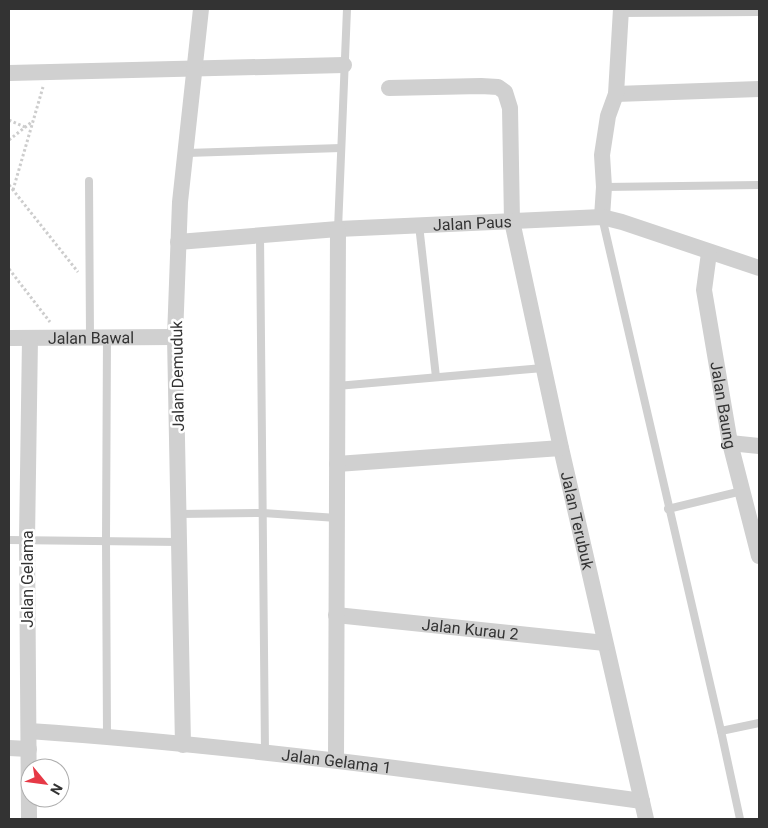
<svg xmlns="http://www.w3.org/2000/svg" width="768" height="828" viewBox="0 0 768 828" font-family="Roboto,sans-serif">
	<rect width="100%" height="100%" fill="#fff"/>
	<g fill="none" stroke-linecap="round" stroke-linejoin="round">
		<!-- path -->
		<g stroke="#cdcdcd" stroke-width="3" stroke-dasharray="2.5 2.5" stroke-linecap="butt">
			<path d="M 9,120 L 25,127"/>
			<path d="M 9,140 L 33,121"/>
			<path d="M 9,185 L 78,272"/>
			<path d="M 13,190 L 43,87"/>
			<path d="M 9,269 L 50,322"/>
		</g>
		<!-- lane -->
		<g stroke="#d0d0d0" stroke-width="8">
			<path d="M 620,13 L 759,12"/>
			<path d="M 187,153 L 341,148"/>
			<path d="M 89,181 L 90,336"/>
			<path d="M 604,187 L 759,185"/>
			<path d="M 602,217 L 721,731 L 740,819"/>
			<path d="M 419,225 L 436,377"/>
			<path d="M 338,229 L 347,9"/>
			<path d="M 260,235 L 265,753"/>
			<path d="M 107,336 L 106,540 L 107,737"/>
			<path d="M 337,386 L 543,368"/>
			<path d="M 668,509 L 742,491"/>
			<path d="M 179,514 L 263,513 L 337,518"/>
			<path d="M 9,540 L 179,542"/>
			<path d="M 721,731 L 759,723"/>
		</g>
		<!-- street -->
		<g stroke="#d0d0d0" stroke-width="16">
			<path d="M 9,73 L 344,65"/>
			<path id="s1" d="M 389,88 L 481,86 L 498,87 L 505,92 L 510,108 L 512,221 L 561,448 L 646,819"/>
			<path d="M 616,94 L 759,89"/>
			<path d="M 602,217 L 604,187 L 602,155 L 608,116 L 616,94 L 621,9"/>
			<path id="s2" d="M 178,242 L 338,229 L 602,217 L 622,222 L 759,268"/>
			<path id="s3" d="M 709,253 L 704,290 L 730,443 L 759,556"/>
			<path id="s4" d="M 9,338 L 175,337"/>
			<path d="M 730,443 L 759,446"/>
			<path d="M 337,464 L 561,448"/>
			<path id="s5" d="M 336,615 L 605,643"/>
			<path id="s6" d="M 29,731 C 234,745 438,773 642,801"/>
			<path d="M 183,745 L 175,337 L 180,202 L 201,9"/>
			<path d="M 9,748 L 29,749"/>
			<path d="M 336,760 L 338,229"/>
			<path d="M 29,819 L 27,540 L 30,338"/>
		</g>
	</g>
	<g text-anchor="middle" stroke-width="5" stroke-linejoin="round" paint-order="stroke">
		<!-- street labels -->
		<g font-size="16" fill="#333" stroke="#fff">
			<text dy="6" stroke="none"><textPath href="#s2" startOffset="295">Jalan Paus</textPath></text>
			<text dy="6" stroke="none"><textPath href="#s4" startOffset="82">Jalan Bawal</textPath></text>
			<text transform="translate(177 376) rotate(-91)" y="6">Jalan Demuduk</text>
			<text dy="6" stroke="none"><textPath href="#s3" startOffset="154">Jalan Baung</textPath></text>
			<text dy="6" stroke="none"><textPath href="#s1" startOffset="554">Jalan Terubuk</textPath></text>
			<text transform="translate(27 579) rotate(-90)" y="6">Jalan Gelama</text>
			<text dy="6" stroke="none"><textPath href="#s5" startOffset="135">Jalan Kurau 2</textPath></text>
			<text dy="6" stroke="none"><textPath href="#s6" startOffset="309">Jalan Gelama 1</textPath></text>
		</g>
	</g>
	<!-- border -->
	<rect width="768" height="828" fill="none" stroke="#333333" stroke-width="20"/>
	<!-- north arrow -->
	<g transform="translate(45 783) rotate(119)"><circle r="24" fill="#ffffff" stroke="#adadad"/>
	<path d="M0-4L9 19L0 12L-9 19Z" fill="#e63946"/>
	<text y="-8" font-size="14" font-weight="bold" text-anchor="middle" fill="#333333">N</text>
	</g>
</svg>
